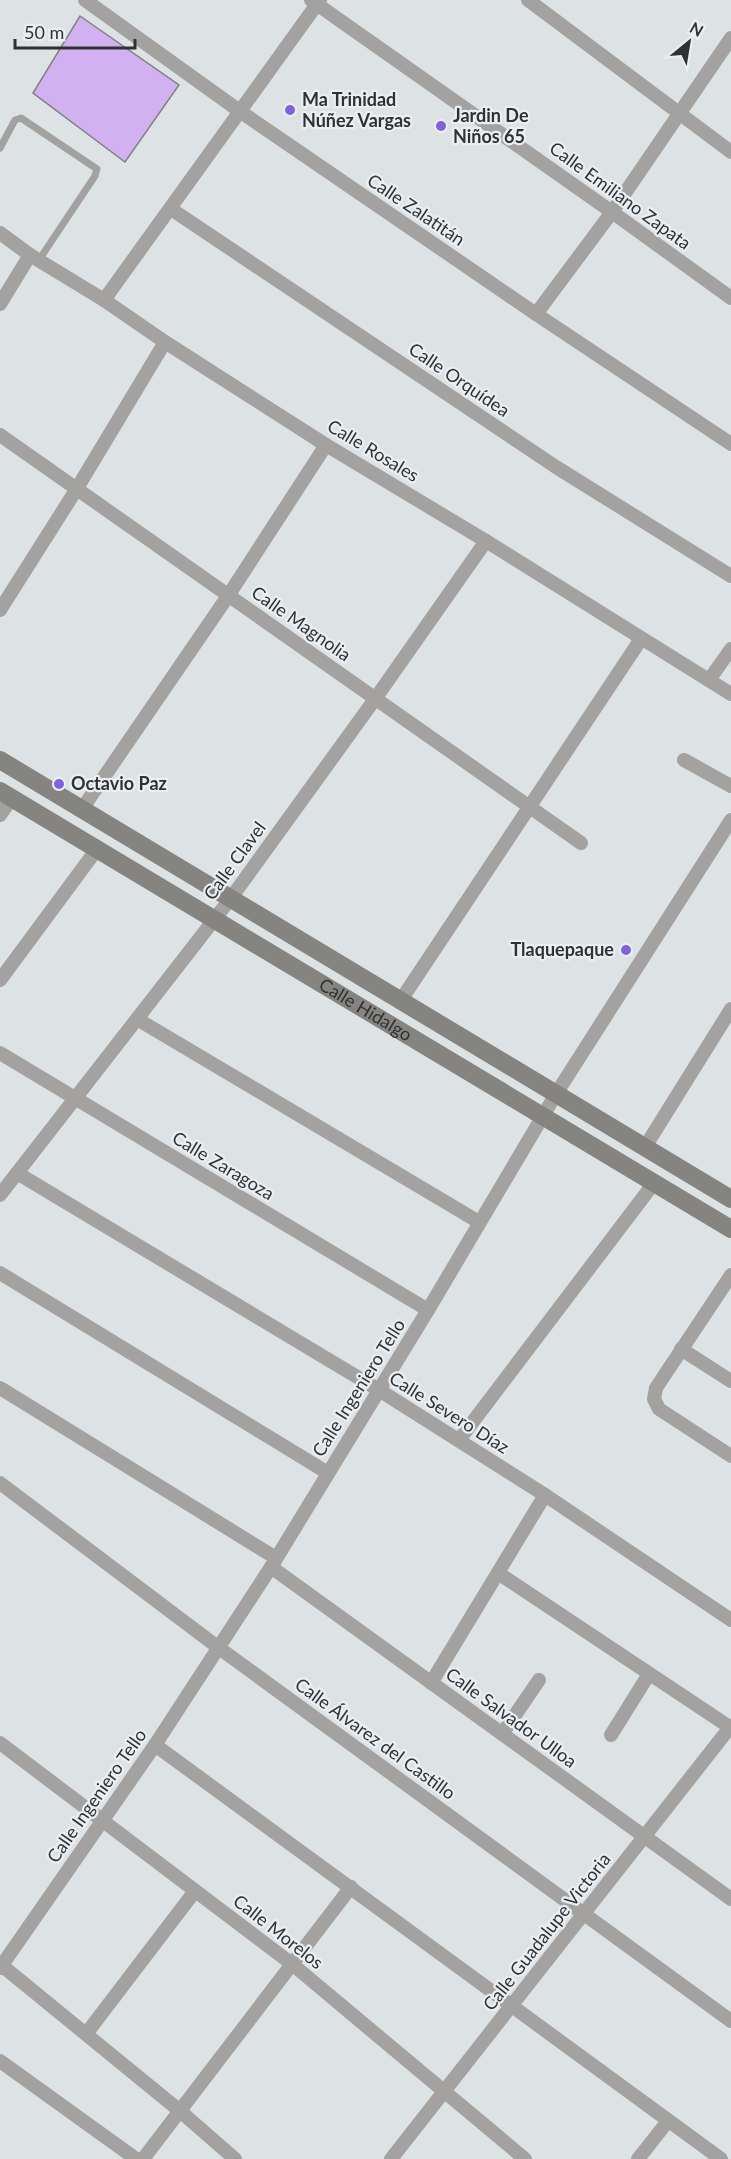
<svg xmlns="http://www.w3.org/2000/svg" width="731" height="2159" viewBox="0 0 731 2159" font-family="Lato,sans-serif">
	<rect width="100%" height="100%" fill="#dde2e5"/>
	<!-- building -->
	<path fill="#d1b1f0" stroke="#817f83" stroke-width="1.5" d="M 80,16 L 179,85 L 125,162 L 33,93 Z"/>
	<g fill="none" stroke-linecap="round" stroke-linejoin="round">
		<!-- lane -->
		<path stroke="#a4a2a0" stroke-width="7" d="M 0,148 L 15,120 L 21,118 L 97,169 L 95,176 L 39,260"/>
		<!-- street -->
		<g stroke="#a4a2a0" stroke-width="14">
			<path d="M 85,0 L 241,112 L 536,314 L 731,444"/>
			<path d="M 311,0 L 612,212 L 731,298"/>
			<path d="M 528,0 L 731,152"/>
			<path d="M 171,209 L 556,467 L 731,576"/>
			<path d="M 0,233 L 30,255 L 104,300 L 165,342 L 326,445 L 486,541 L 731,694"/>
			<path d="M 104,300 L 320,0"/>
			<path d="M 0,304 L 30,255"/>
			<path d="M 536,314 L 612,212 L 731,38"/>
			<path d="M 0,435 L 581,843"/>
			<path d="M 0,610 L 76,490 L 165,342"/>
			<path d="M 709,680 L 731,649"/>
			<path d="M 684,760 L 731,786"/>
			<path d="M 82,809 L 228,596 L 326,445"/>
			<path d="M 0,815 L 12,798"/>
			<path d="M 0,980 L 97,849"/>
			<path d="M 401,1000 L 641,639"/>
			<path d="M 137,1019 L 479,1222"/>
			<path d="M 0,1053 L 428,1310"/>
			<path d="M 645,1147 L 731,1009"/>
			<path d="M 17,1173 L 379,1390 L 545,1495 L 731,1620"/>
			<path d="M 0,1195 L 231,898 L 375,699 L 486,541"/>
			<path d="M 0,1273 L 328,1473"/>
			<path d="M 731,1275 L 656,1388 L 654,1399 L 659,1409 L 731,1456"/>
			<path d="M 681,1349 L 731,1381"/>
			<path d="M 0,1388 L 276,1558"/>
			<path d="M 459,1440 L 654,1183"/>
			<path d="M 0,1483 L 219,1648 L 731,2021"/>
			<path d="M 271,1567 L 731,1899"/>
			<path d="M 498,1573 L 731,1728"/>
			<path d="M 431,1683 L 545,1495"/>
			<path d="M 502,1734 L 539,1680"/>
			<path d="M 611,1735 L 649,1674"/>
			<path d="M 0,1743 L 292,1964 L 525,2159"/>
			<path d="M 155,1745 L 721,2159"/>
			<path d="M 0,1964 L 180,2111 L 235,2159"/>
			<path d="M 0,1968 L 155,1745 L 271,1567 L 428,1310 L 556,1094 L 731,820"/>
			<path d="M 86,2034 L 195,1891"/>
			<path d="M 0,2061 L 136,2159"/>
			<path d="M 143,2159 L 351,1887"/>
			<path d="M 391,2159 L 731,1726"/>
			<path d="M 638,2159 L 668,2121"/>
		</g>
		<!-- secondary -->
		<g stroke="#868481" stroke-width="18">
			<path d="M 0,760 L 731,1199"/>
			<path id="s1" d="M 0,791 L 731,1229"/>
		</g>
	</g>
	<!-- markers -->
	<g fill="#8461dc" stroke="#eaeff3" stroke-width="2">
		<circle cx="290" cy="110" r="6"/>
		<circle cx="441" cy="126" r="6"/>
		<circle cx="59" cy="784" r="6"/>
		<circle cx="626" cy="950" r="6"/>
	</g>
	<g text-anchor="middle" stroke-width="4.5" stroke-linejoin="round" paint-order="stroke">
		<!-- poi labels -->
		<g font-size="18" font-weight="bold" fill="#303133" stroke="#eaeff3" text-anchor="start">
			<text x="302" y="106">Ma Trinidad<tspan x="302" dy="21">Núñez Vargas</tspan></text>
			<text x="453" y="122">Jardin De<tspan x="453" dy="21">Niños 65</tspan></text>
			<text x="71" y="790">Octavio Paz</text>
			<text x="614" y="956" text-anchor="end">Tlaquepaque</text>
		</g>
		<!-- street labels -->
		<g font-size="18" fill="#303133" stroke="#eaeff3">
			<text transform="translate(620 196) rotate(36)" y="6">Calle Emiliano Zapata</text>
			<text transform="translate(416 210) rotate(34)" y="6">Calle Zalatitán</text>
			<text transform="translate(459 380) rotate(34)" y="6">Calle Orquídea</text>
			<text transform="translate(373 451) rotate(31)" y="6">Calle Rosales</text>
			<text transform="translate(301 624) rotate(35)" y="6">Calle Magnolia</text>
			<text transform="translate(235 861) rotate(-54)" y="6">Calle Clavel</text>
			<text dy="6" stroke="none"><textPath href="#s1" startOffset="426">Calle Hidalgo</textPath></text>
			<text transform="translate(223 1166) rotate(31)" y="6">Calle Zaragoza</text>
			<text transform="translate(359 1388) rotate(-58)" y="6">Calle Ingeniero Tello</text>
			<text transform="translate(449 1413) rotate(32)" y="6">Calle Severo Díaz</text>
			<text transform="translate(511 1718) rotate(36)" y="6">Calle Salvador Ulloa</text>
			<text transform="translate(375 1739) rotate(36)" y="6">Calle Álvarez del Castillo</text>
			<text transform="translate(97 1796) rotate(-55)" y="6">Calle Ingeniero Tello</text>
			<text transform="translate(278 1932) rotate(38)" y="6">Calle Morelos</text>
			<text transform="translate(547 1932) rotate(-52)" y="6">Calle Guadalupe Victoria</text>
		</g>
	</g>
	<!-- north arrow -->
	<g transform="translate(689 42) rotate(30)" stroke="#eaeff3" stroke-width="4.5" paint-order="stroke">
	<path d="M0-4.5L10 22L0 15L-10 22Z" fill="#303133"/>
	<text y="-9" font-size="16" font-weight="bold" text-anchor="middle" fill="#303133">N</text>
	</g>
	<!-- scale -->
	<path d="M15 39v9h120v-9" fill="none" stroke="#303133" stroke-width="3"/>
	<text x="24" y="39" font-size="18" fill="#303133" stroke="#eaeff3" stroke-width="4.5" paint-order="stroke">50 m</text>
</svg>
